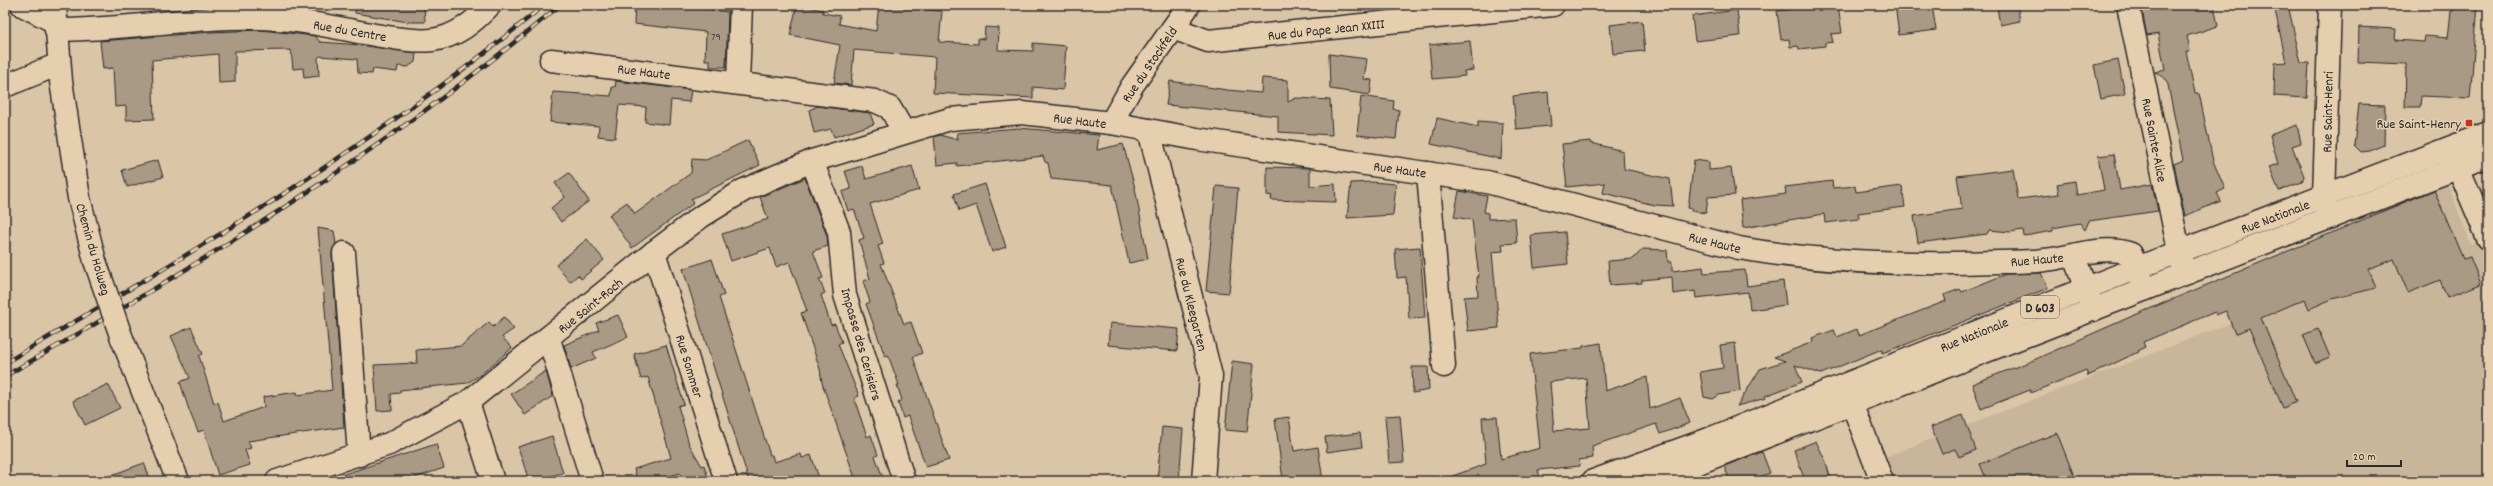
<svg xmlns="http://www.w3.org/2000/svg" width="2493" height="486" viewBox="0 0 2493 486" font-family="Dekko,sans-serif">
	<rect width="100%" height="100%" fill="#dbc5a7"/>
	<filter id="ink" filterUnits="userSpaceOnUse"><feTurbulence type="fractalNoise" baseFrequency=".025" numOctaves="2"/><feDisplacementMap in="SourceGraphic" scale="8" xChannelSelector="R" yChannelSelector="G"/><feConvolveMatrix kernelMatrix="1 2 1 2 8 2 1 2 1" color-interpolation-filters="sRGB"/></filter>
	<g filter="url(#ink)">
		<!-- built -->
		<path fill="#c9b59a" d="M 2444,175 L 2471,244 L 2488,238 L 2488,481 L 1895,481 L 1885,457 L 2396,259 L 2375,202 Z"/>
		<!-- building -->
		<g fill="#aa9984" stroke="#2b2b2b" fill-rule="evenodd">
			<path d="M 356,5 L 424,5 L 425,22 L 408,22 L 355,13 Z"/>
			<path d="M 635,5 L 681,6 L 728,12 L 726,67 L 710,67 L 710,60 L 705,60 L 706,32 L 634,24 Z"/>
			<path d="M 797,5 L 823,10 L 823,13 L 840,16 L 839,24 L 876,31 L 879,5 L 914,5 L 914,9 L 942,11 L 939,42 L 978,44 L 978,38 L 984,39 L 985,27 L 999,28 L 998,50 L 1033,51 L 1033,43 L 1066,46 L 1063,90 L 1033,87 L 1033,98 L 933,93 L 935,57 L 854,50 L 851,85 L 834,83 L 840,45 L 790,35 Z"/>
			<path d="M 1793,5 L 1838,5 L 1842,33 L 1831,34 L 1833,42 L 1825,43 L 1825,46 L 1799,49 L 1798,46 L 1790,47 L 1789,39 L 1781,40 L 1777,11 L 1794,9 Z"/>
			<path d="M 1895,5 L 1932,5 L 1936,30 L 1899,35 Z"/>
			<path d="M 2006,5 L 2017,5 L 2020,21 L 2000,25 L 1997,7 Z"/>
			<path d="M 2141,5 L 2214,5 L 2218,26 L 2187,36 L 2190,51 L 2186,51 L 2195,93 L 2199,93 L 2213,161 L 2225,189 L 2217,193 L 2221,201 L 2185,216 L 2174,164 L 2183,160 L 2167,80 L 2155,72 L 2165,69 L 2158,34 L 2147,36 Z"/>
			<path d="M 2274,5 L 2288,5 L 2301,63 L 2309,63 L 2307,98 L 2274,96 L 2275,63 L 2286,62 Z"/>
			<path d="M 2454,5 L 2478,5 L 2470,98 L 2421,96 L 2420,107 L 2405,107 L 2406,64 L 2358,62 L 2359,27 L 2396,29 L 2395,40 L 2424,42 L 2425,36 L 2448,38 L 2451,11 L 2453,11 Z"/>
			<path d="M 1737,10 L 1740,36 L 1695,41 L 1692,16 Z"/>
			<path d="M 1642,21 L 1645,51 L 1613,54 L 1610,25 Z"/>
			<path d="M 261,30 L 315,36 L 320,42 L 360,45 L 416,53 L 415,62 L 408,67 L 398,66 L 397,72 L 373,69 L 372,74 L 358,73 L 357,59 L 320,56 L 318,58 L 319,76 L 304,78 L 303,68 L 293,69 L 291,50 L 235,51 L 235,82 L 219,83 L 218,54 L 152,60 L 154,119 L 126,120 L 126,106 L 115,107 L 113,68 L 103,69 L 100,41 L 211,32 Z"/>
			<path d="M 1470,41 L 1473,70 L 1464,71 L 1465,76 L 1432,79 L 1429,45 Z"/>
			<path d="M 1329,54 L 1367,59 L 1364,79 L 1372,80 L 1370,95 L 1330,89 Z"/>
			<path d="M 2118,60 L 2125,94 L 2101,99 L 2094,65 Z"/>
			<path d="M 1262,78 L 1288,80 L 1288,102 L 1296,98 L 1330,100 L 1332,135 L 1278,132 L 1278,116 L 1166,105 L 1170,81 L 1227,90 L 1261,93 Z"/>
			<path d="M 616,81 L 691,90 L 689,102 L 671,100 L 669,125 L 645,122 L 646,107 L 619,105 L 615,138 L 598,136 L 599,126 L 550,122 L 553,92 L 611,96 L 612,87 L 615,87 Z"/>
			<path d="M 1548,92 L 1551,126 L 1516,129 L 1513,96 Z"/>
			<path d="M 1361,96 L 1394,101 L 1393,109 L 1399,110 L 1396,139 L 1357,135 Z"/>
			<path d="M 2359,104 L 2385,105 L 2384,145 L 2369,151 L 2361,152 L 2354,145 Z"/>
			<path d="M 818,106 L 870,113 L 874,124 L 834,137 L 831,129 L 814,133 L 809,110 Z"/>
			<path d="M 1437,118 L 1478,127 L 1478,121 L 1503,123 L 1501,159 L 1431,144 Z"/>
			<path d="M 2297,125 L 2301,143 L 2292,146 L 2304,176 L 2302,182 L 2279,191 L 2269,167 L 2278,164 L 2270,135 Z"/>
			<path d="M 1019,128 L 1099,135 L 1097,150 L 1123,144 L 1135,188 L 1148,259 L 1129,263 L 1112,185 L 1051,179 L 1048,163 L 1045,162 L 1043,156 L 957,166 L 957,163 L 937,165 L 934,137 L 940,135 L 958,140 L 957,133 Z"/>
			<path d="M 748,140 L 760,165 L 691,199 L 694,203 L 632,248 L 609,215 L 627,202 L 635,214 L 691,173 L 692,159 L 706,160 Z"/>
			<path d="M 1591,141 L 1591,143 L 1623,151 L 1624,169 L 1670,179 L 1673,206 L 1655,205 L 1603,193 L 1605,183 L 1567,187 L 1562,144 Z"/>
			<path d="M 2114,154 L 2120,190 L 2152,184 L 2158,211 L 2089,221 L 2085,230 L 2080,223 L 2053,228 L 2053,231 L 2024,236 L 2023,230 L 2010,232 L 1989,230 L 1987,234 L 1918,243 L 1914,216 L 1962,209 L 1957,176 L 2013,169 L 2018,199 L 2059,194 L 2057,184 L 2075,181 L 2077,195 L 2104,190 L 2098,156 Z"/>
			<path d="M 158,160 L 163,177 L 127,187 L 122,170 Z"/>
			<path d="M 1694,160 L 1709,162 L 1709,170 L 1731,168 L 1735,195 L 1708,197 L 1706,213 L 1691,211 L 1692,209 L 1688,208 Z"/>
			<path d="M 862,166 L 866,179 L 912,166 L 919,190 L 870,204 L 883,244 L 878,246 L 884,263 L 881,264 L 904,324 L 911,322 L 922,353 L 913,357 L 949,460 L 926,467 L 908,416 L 903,418 L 898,402 L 902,400 L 897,385 L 899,385 L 888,355 L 885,356 L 866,304 L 870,302 L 863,281 L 870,279 L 859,240 L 864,238 L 854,209 L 848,211 L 842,192 L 851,189 L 845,171 Z"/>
			<path d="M 1267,167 L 1310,168 L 1310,186 L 1335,184 L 1336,202 L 1271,200 L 1272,196 L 1267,195 Z"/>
			<path d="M 569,173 L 589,201 L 561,222 L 551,208 L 565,197 L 555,183 Z"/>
			<path d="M 805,178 L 827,236 L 828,246 L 813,251 L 823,278 L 819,279 L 825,293 L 821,295 L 831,325 L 835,324 L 842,342 L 838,344 L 859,396 L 854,398 L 867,437 L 871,435 L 878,455 L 875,456 L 884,481 L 856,481 L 822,383 L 820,369 L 801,313 L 807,311 L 789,262 L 776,267 L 770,248 L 731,261 L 722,234 L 768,219 L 760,197 Z"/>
			<path d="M 1832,181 L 1833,188 L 1855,186 L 1856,192 L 1902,186 L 1905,207 L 1858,213 L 1859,219 L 1825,223 L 1824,214 L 1743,228 L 1740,200 L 1786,194 L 1785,187 Z"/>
			<path d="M 1372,182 L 1396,184 L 1393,215 L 1347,218 L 1351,183 Z"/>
			<path d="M 985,184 L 1006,247 L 992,252 L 976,205 L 959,211 L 954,194 Z"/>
			<path d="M 1216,186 L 1238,188 L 1229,293 L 1206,291 Z"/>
			<path d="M 2434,190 L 2463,259 L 2470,257 L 2481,284 L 2447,297 L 2440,280 L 2408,293 L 2394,259 L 2368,269 L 2376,288 L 2332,299 L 2309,309 L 2305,299 L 2261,318 L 2296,402 L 2283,408 L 2249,328 L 2235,334 L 2226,311 L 2216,315 L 2215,312 L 2143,342 L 2145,347 L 2137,351 L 2138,352 L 2088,376 L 2086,370 L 2031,393 L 2030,390 L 1981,409 L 1972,384 L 2029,362 L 2130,317 Z"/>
			<path d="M 1459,191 L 1487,196 L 1484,212 L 1488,213 L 1488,219 L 1515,218 L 1517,243 L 1502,244 L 1503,251 L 1492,252 L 1499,328 L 1468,331 L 1464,297 L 1478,296 L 1477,277 L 1479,277 L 1472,220 L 1454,217 Z"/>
			<path d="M 318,228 L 334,231 L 336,244 L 332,254 L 344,427 L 248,441 L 251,448 L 245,450 L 250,465 L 218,475 L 204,430 L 198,432 L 189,410 L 180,382 L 190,378 L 171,336 L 191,327 L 203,354 L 199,356 L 214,403 L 218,402 L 224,421 L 264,407 L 263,397 L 297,392 L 298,395 L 332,390 Z"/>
			<path d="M 1565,232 L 1568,264 L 1534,268 L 1531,235 Z"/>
			<path d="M 587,239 L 604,260 L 581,279 L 578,275 L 570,282 L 556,265 Z"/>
			<path d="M 1420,247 L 1425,318 L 1409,319 L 1406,277 L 1397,278 L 1395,249 Z"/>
			<path d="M 1643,249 L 1667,250 L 1668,262 L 1672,262 L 1672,271 L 1703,267 L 1704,273 L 1745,270 L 1747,286 L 1783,281 L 1786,305 L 1750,310 L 1748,292 L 1696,298 L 1695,291 L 1673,294 L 1672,277 L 1642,280 L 1642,283 L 1610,285 L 1608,261 L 1633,259 Z"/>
			<path d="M 712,259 L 724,295 L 719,297 L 770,455 L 772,455 L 774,462 L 801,454 L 802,458 L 811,455 L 820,481 L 749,481 L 683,269 Z"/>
			<path d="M 2041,273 L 2048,288 L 1907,344 L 1882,353 L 1882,349 L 1821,374 L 1795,365 L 1802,382 L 1765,396 L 1766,398 L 1737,406 L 1760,369 L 1785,361 L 1774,357 L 1813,342 L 1812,338 L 1834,330 L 1837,337 L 1857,329 L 1859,335 L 1946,301 L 1944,295 L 1960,289 L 1962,292 L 2006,274 Z"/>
			<path d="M 618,315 L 628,337 L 593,352 L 596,358 L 571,369 L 564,345 L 599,330 L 596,323 Z"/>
			<path d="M 504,317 L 514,329 L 502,337 L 512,348 L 480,375 L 467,383 L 400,390 L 400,393 L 391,394 L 392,410 L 377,411 L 374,365 L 417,363 L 416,350 L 461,346 L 489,322 L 493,327 Z"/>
			<path d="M 1110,323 L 1179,329 L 1177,351 L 1108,345 Z"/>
			<path d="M 2318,329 L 2330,357 L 2315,363 L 2303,335 Z"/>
			<path d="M 1601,343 L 1605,391 L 1647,377 L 1650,409 L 1680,398 L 1690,423 L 1660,434 L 1656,424 L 1592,446 L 1593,458 L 1579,460 L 1580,466 L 1538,470 L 1540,478 L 1526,481 L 1444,481 L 1444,479 L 1486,464 L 1482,418 L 1497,417 L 1501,459 L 1540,448 L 1530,354 L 1583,348 L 1583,346 ZM 1586,378 L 1590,428 L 1554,431 L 1550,382 Z"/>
			<path d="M 1735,343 L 1740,391 L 1719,395 L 1713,399 L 1704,397 L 1700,372 L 1723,368 L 1720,345 Z"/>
			<path d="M 666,345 L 684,404 L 678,406 L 689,444 L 702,466 L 704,465 L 709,481 L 683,481 L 680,473 L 652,481 L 637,481 L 634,469 L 671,458 L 648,377 L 641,379 L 634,354 Z"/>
			<path d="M 1232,361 L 1254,364 L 1247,432 L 1225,430 Z"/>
			<path d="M 1412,367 L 1428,367 L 1429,390 L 1413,393 Z"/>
			<path d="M 546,371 L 553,396 L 525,415 L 511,394 Z"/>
			<path d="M 108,384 L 120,408 L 85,425 L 73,401 Z"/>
			<path d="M 1400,415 L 1404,462 L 1389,463 L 1385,416 Z"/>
			<path d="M 1963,415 L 1976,450 L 1959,457 L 1955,449 L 1942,454 L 1931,427 Z"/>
			<path d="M 1289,417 L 1294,451 L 1318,447 L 1323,481 L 1301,481 L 1301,477 L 1283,480 L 1275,419 Z"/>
			<path d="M 1162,427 L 1183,429 L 1179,481 L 1157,481 Z"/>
			<path d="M 1360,433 L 1362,447 L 1327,452 L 1325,437 Z"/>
			<path d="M 2057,433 L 2076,481 L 1987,481 L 1980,464 Z"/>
			<path d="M 552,436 L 563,473 L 529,481 L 518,447 Z"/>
			<path d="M 1816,441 L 1826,462 L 1831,481 L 1805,481 L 1794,450 Z"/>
			<path d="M 436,444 L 444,468 L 406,481 L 332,481 L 332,478 Z"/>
			<path d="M 1762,452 L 1770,473 L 1749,481 L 1730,481 L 1724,466 Z"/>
			<path d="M 144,463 L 151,481 L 101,481 L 101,479 Z"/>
		</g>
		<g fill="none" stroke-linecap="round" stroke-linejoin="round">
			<!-- minor casing -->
			<g stroke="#2b2b2b" stroke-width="25">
				<g id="minor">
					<path d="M 22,5 L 55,22"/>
					<path d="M 55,5 L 61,81 L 79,198 L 95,261"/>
					<path d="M 2128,5 L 2183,270"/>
					<path d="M 1173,28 L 1208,41 L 1553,5"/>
					<path d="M 56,30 C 125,30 193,16 261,18 C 299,19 337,28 375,35 C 393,38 413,42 432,40 C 456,37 474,22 490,5"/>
					<path d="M 551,60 L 875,101 L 890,108 L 904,132"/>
					<path d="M 738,82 L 741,5"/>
					<path d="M 5,86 L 59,64"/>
					<path d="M 1111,123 L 1132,86 L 1189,5"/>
					<path d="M 1149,130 L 1211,376 L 1203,481"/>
					<path d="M 2451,151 L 2488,238"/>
					<path d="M 812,161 L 839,232 L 845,295 L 904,481"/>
					<path d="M 1428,173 L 1444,366"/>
					<path d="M 2327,213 L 2324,197 L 2330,5"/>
					<path d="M 654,252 L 726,481"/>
					<path d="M 344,253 L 359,455"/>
					<path d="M 2074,256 L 2093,310"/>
					<path d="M 121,336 L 178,481"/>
					<path d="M 549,339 L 592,481"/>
					<path d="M 1845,385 L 1882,481"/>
					<path d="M 468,402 L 493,481"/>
					<path d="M 277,481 L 389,444 L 468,402 L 654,252 L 702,216 L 744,190 L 812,161 L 950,119 L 1022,113 L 1111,123 L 1197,139 L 1487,182 L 1739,248 C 1824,263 1913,265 1999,262 C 2014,262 2030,262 2045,260 C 2072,257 2105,244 2131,254 L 2146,289"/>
				</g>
			</g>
			<!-- major casing -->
			<g stroke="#2b2b2b" stroke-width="25">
				<g id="major">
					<path d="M 1593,481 L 1709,439 L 2137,268 L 2488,133"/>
					<path d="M 1652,481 L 2488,156"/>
				</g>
			</g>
			<!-- minor -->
			<use href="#minor" stroke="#e6cfaf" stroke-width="22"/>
			<!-- major -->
			<use href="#major" stroke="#e6cfaf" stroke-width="22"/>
			<!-- rail casing -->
			<g stroke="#2b2b2b" stroke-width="4.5">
				<g id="rail">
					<path d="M 5,363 C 191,253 377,145 544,5"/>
					<path d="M 5,376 C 198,266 389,149 560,5"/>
				</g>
			</g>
			<!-- rail -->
			<use href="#rail" stroke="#e6cfaf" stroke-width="3" stroke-dasharray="9" stroke-linecap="butt"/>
			<!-- minor-bridge casing -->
			<g stroke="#2b2b2b" stroke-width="25" stroke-linecap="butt">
				<path id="minor-bridge" d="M 95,261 L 121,336"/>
			</g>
			<!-- minor-bridge -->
			<use href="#minor-bridge" stroke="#e6cfaf" stroke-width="22"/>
		</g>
	</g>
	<!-- markers -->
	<rect fill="#c8321e" stroke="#e6cfaf" stroke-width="1.5" x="2465" y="119" width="8" height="8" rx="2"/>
	<g text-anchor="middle" stroke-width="3" stroke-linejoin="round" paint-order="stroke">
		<!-- number labels -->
		<g font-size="12" fill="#4b4641">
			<text x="716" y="40">79</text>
		</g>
		<!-- shield labels -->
		<rect fill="#e6cfaf" stroke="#635c53" stroke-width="1" x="2021" y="296" width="38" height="22" rx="3"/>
		<g font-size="13" font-weight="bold" fill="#2b2b2b">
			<text x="2040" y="312">D 603</text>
		</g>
		<!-- street labels -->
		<g font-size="14" fill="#2b2b2b" stroke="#e6cfaf">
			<text transform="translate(1326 29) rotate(-6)" y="5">Rue du Pape Jean XXIII</text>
			<text transform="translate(350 30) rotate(10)" y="5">Rue du Centre</text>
			<text transform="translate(1149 64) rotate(-56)" y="5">Rue du Stockfeld</text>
			<text transform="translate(644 71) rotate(7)" y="5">Rue Haute</text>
			<text transform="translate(2327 112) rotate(-89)" y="5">Rue Saint-Henri</text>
			<text transform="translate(1080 120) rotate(7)" y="5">Rue Haute</text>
			<text transform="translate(2155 140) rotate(79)" y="5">Rue Sainte-Alice</text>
			<text transform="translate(1400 169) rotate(8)" y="5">Rue Haute</text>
			<text transform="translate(2275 216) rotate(-21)" y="5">Rue Nationale</text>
			<text transform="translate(1715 242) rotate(14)" y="5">Rue Haute</text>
			<text transform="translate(94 249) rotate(74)" y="5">Chemin du Holweg</text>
			<text transform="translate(2037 259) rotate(-5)" y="5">Rue Haute</text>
			<text transform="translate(1192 304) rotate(76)" y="5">Rue du Kleegarten</text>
			<text transform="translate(590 305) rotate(-39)" y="5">Rue Saint-Roch</text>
			<text transform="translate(1974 334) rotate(-22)" y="5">Rue Nationale</text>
			<text transform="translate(862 344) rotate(74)" y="5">Impasse des Cerisiers</text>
			<text transform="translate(690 366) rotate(73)" y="5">Rue Sommer</text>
		</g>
		<!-- poi labels -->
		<g font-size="14" fill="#2b2b2b" stroke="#e6cfaf" text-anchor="end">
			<text x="2461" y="128">Rue Saint-Henry</text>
		</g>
	</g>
	<!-- margin -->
	<rect width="2493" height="486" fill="none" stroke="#e6cfaf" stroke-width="20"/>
	<rect x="10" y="10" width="2473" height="466" fill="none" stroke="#2b2b2b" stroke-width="1.5" filter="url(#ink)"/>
	<!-- scale -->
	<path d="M2347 460v6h54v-6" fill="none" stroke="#2b2b2b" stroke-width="2"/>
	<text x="2353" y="460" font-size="12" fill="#2b2b2b" stroke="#e6cfaf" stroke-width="3" paint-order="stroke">20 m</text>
</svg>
